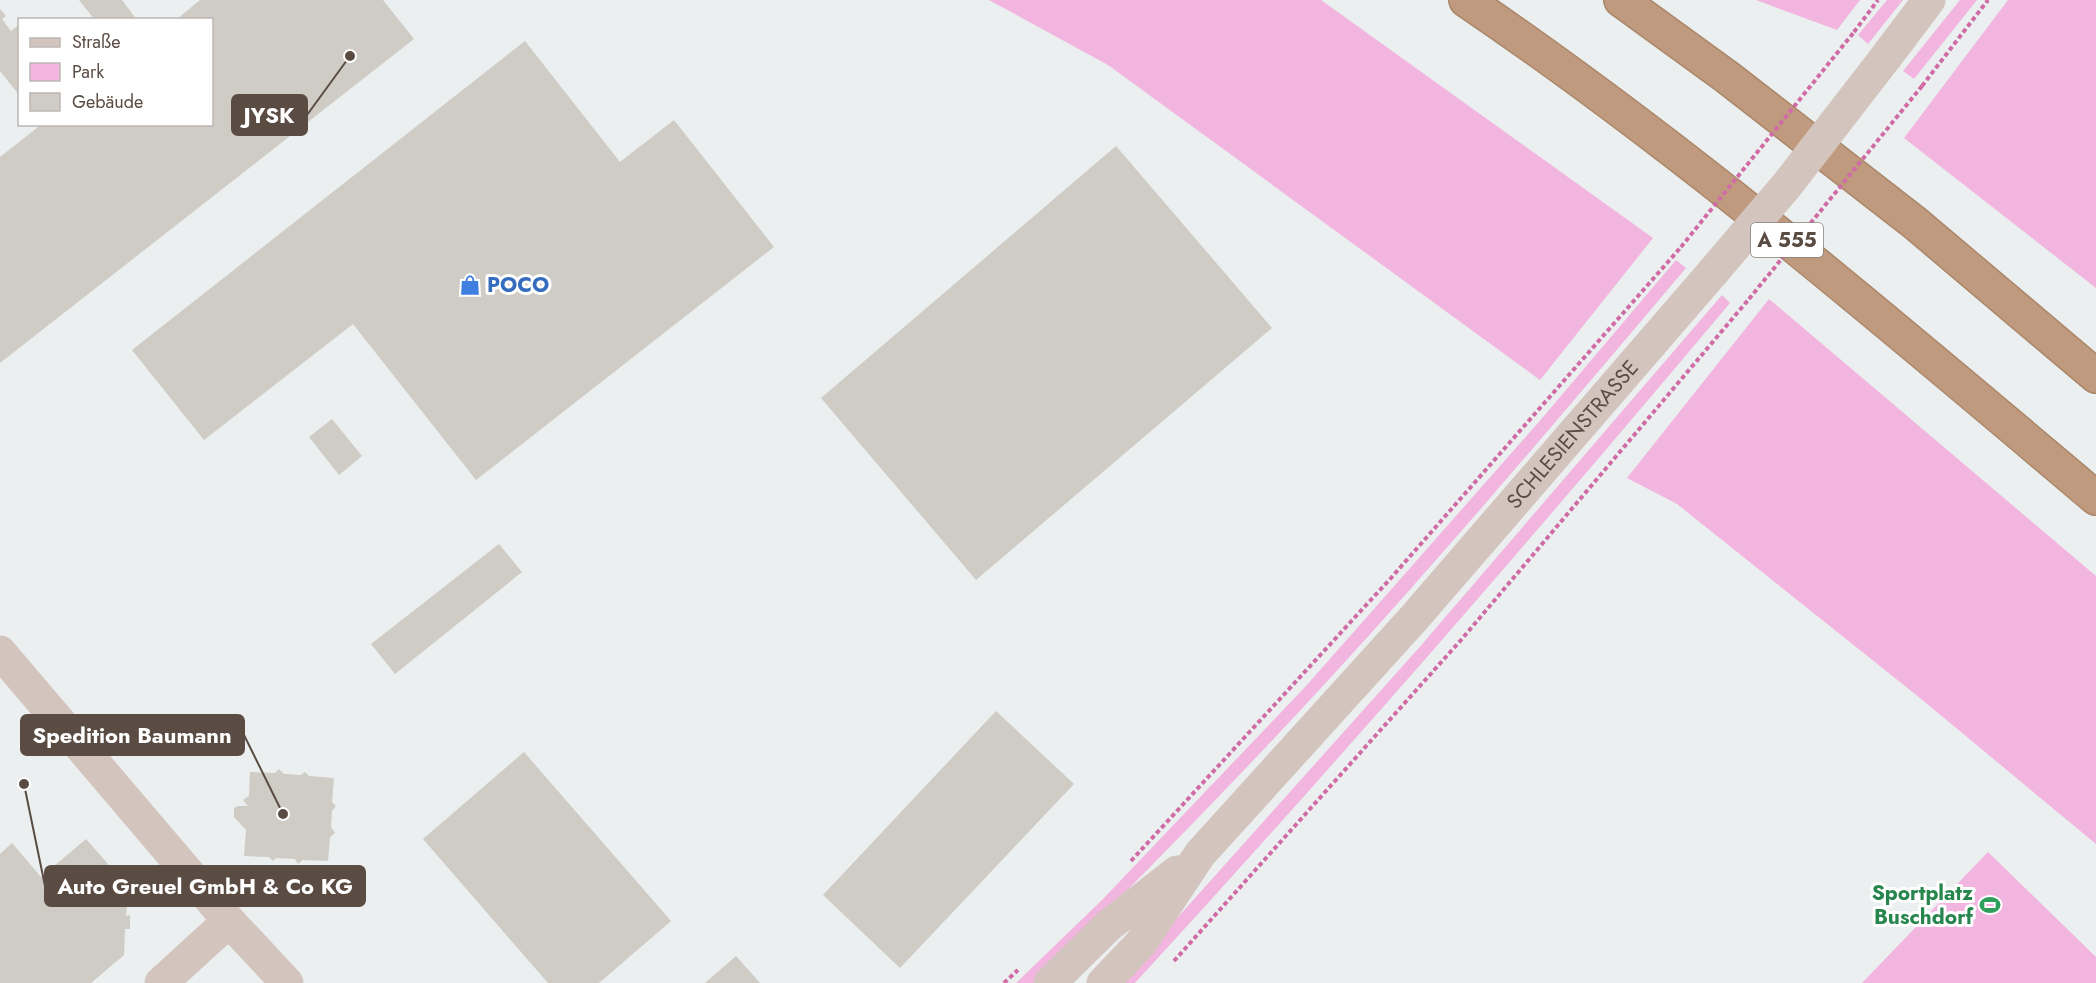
<svg xmlns="http://www.w3.org/2000/svg" width="2096" height="983" viewBox="0 0 2096 983" font-family="Jost,sans-serif">
	<rect width="100%" height="100%" fill="#ebefef"/>
	<!-- green -->
	<g fill="#f1b5df">
		<path d="M 989,0 L 1321,0 L 1653,238 L 1540,380 L 1108,65 Z"/>
		<path d="M 1756,0 L 1860,0 L 1837,30 Z"/>
		<path d="M 1887,0 L 1903,0 L 1868,44 L 1858,35 Z"/>
		<path d="M 1960,0 L 1977,0 L 1914,79 L 1903,71 Z"/>
		<path d="M 2008,0 L 2096,0 L 2096,288 L 1904,138 Z"/>
		<path d="M 1676,260 L 1686,268 C 1570,405 1454,543 1332,676 C 1236,781 1136,882 1035,983 L 1016,983 L 1102,900 L 1306,686 L 1538,423 Z"/>
		<path d="M 1722,295 L 1730,303 C 1536,534 1339,761 1135,983 L 1119,983 L 1417,650 Z"/>
		<path d="M 1769,299 L 2096,576 L 2096,844 L 1920,698 L 1677,504 L 1627,478 Z"/>
		<path d="M 1988,852 L 2096,957 L 2096,983 L 1862,983 Z"/>
	</g>
	<!-- building -->
	<g fill="#cfcbc5">
		<path d="M 79,0 L 122,0 L 137,20 L 95,20 Z"/>
		<path d="M 200,0 L 383,0 L 414,39 L 0,363 L 0,157 L 42,124 L 212,124 L 212,20 L 176,20 Z"/>
		<path d="M 0,9 L 6,16 L 2,19 L 11,31 L 20,24 L 20,96 L 0,71 Z"/>
		<path d="M 525,41 L 620,162 L 674,120 L 774,247 L 476,480 L 353,324 L 204,440 L 132,350 Z"/>
		<path d="M 1116,146 L 1272,328 L 976,580 L 821,398 Z"/>
		<path d="M 332,419 L 362,456 L 339,475 L 309,437 Z"/>
		<path d="M 499,544 L 522,572 L 395,674 L 371,644 Z"/>
		<path d="M 996,711 L 1074,784 L 900,968 L 823,895 Z"/>
		<path d="M 524,752 L 671,921 L 599,983 L 548,983 L 423,839 Z"/>
		<path d="M 279,769 L 284,774 L 301,775 L 305,772 L 309,776 L 334,778 L 332,802 L 336,806 L 332,811 L 331,827 L 335,833 L 330,837 L 328,861 L 303,860 L 298,864 L 295,859 L 276,858 L 273,861 L 269,857 L 244,856 L 246,830 L 234,817 L 234,808 L 238,806 L 248,806 L 243,800 L 249,796 L 250,772 L 275,773 Z"/>
		<path d="M 86,839 L 129,888 L 126,916 L 130,915 L 130,929 L 125,929 L 124,955 L 91,983 L 0,983 L 0,854 L 12,843 L 41,877 Z"/>
		<path d="M 736,956 L 760,983 L 705,983 Z"/>
	</g>
	<g fill="none" stroke-linecap="round" stroke-linejoin="round">
		<!-- motorway casing -->
		<g stroke="#ab876a" stroke-width="36">
			<g id="motorway">
				<path d="M 1466,0 C 1688,151 1891,325 2096,498"/>
				<path d="M 1621,0 L 1727,77 L 1915,223 L 2096,376"/>
			</g>
		</g>
		<!-- path -->
		<g stroke="#d16ba6" stroke-width="4" stroke-dasharray="4.5 3" stroke-linecap="butt">
			<path d="M 1854,32 L 1878,0"/>
			<path d="M 1922,86 L 1988,0"/>
			<path d="M 1131,861 L 1391,578 L 1681,247"/>
			<path d="M 1174,961 L 1461,640 L 1749,299"/>
			<path d="M 1004,983 L 1018,970"/>
		</g>
		<!-- minor -->
		<g stroke="#d3c5be" stroke-width="33">
			<path d="M 0,652 L 229,921 L 287,983"/>
			<path d="M 161,983 L 229,921"/>
		</g>
		<!-- tertiary -->
		<g stroke="#d3c5be" stroke-width="33">
			<path d="M 1886,57 L 1929,0"/>
			<path d="M 1050,983 L 1108,926 L 1177,872"/>
			<path id="s1" d="M 1103,983 L 1141,943 L 1200,854 L 1414,618 L 1713,272"/>
		</g>
		<!-- motorway -->
		<use href="#motorway" stroke="#bf9a7f" stroke-width="33"/>
		<!-- path-bridge -->
		<g stroke="#d16ba6" stroke-width="4" stroke-dasharray="4.5 3" stroke-linecap="butt">
			<path d="M 1681,247 L 1854,32"/>
			<path d="M 1749,299 L 1922,86"/>
		</g>
		<!-- tertiary-bridge -->
		<path stroke="#d3c5be" stroke-width="33" d="M 1713,272 L 1787,185 L 1886,57"/>
	</g>
	<!-- icons -->
	<defs>
		<g id="shop-bare" transform="scale(1.62)"><path d="M-5-2.5h2.3a2.7 3.5 0 0 1 5.4 0H5L5.5 6h-11ZM-1.5-2.5h3a1.5 2.3 0 0 0-3 0Z" fill="#3f7fe0" stroke="#fff" stroke-width="2.5" paint-order="stroke"/></g>
		<g id="stadium-bare" transform="scale(1.62)"><path d="M0-5a6.5 5 0 1 0 0 10a6.5 5 0 1 0 0-10ZM-3.5-1.8h7v3.6h-7Z" fill="#2e9e5b" stroke="#fff" stroke-width="2.5" paint-order="stroke"/></g>
	</defs>
	<g fill-rule="evenodd">
		<use href="#shop-bare" x="470" y="285"/>
		<use href="#stadium-bare" x="1990" y="905"/>
	</g>
	<g text-anchor="middle" stroke-width="6" stroke-linejoin="round" paint-order="stroke">
		<!-- shield labels -->
		<rect fill="#fff" stroke="#8c827b" stroke-width="1.5" x="1751" y="223" width="72" height="34" rx="4.5"/>
		<g font-size="20" font-weight="bold" fill="#5a4c43">
			<text x="1787" y="247">A 555</text>
		</g>
		<!-- shop labels -->
		<g font-size="21" font-weight="bold" fill="#366cbe" stroke="#fff" text-anchor="start">
			<text x="487" y="292">POCO</text>
		</g>
		<!-- street labels -->
		<g font-size="21" fill="#5a4c43" stroke="#fff">
			<text dy="7" stroke="none"><textPath href="#s1" startOffset="723">SCHLESIENSTRASSE</textPath></text>
		</g>
		<!-- leisure labels -->
		<g font-size="21" font-weight="bold" fill="#27864d" stroke="#fff" text-anchor="end">
			<text x="1973" y="900">Sportplatz<tspan x="1973" dy="24">Buschdorf</tspan></text>
		</g>
	</g>
	<!-- callouts -->
	<path fill="none" stroke="#5a4c43" stroke-width="2" d="M350 56L307 115M283 814L244 735M24 784L45 886"/>
	<g fill="#5a4c43" stroke="#fff" stroke-width="2">
		<circle cx="350" cy="56" r="6"/>
		<circle cx="283" cy="814" r="6"/>
		<circle cx="24" cy="784" r="6"/>
	</g>
	<g fill="#5a4c43" stroke="#5a4c43" stroke-width="2">
		<rect x="232" y="95" width="75" height="40" rx="6"/>
		<rect x="21" y="715" width="223" height="40" rx="6"/>
		<rect x="45" y="866" width="320" height="40" rx="6"/>
	</g>
	<g font-size="22" text-anchor="middle" font-weight="bold" fill="#fff">
		<text x="269" y="123">JYSK</text>
		<text x="132" y="743">Spedition Baumann</text>
		<text x="205" y="894">Auto Greuel GmbH &amp; Co KG</text>
	</g>
	<!-- legend -->
	<rect x="18" y="18" width="195" height="108" fill="#ffffff" stroke="#bdb7b4" stroke-width="1.5"/>
	<rect x="30" y="38" width="30" height="9" fill="#d3c5be" stroke="#bdb7b4" stroke-width="1.5"/>
	<text x="72" y="48" font-size="18" fill="#5a4c43">Straße</text>
	<rect x="30" y="63" width="30" height="18" fill="#f1b5df" stroke="#bdb7b4" stroke-width="1.5"/>
	<text x="72" y="78" font-size="18" fill="#5a4c43">Park</text>
	<rect x="30" y="93" width="30" height="18" fill="#cfcbc5" stroke="#bdb7b4" stroke-width="1.5"/>
	<text x="72" y="108" font-size="18" fill="#5a4c43">Gebäude</text>
</svg>
